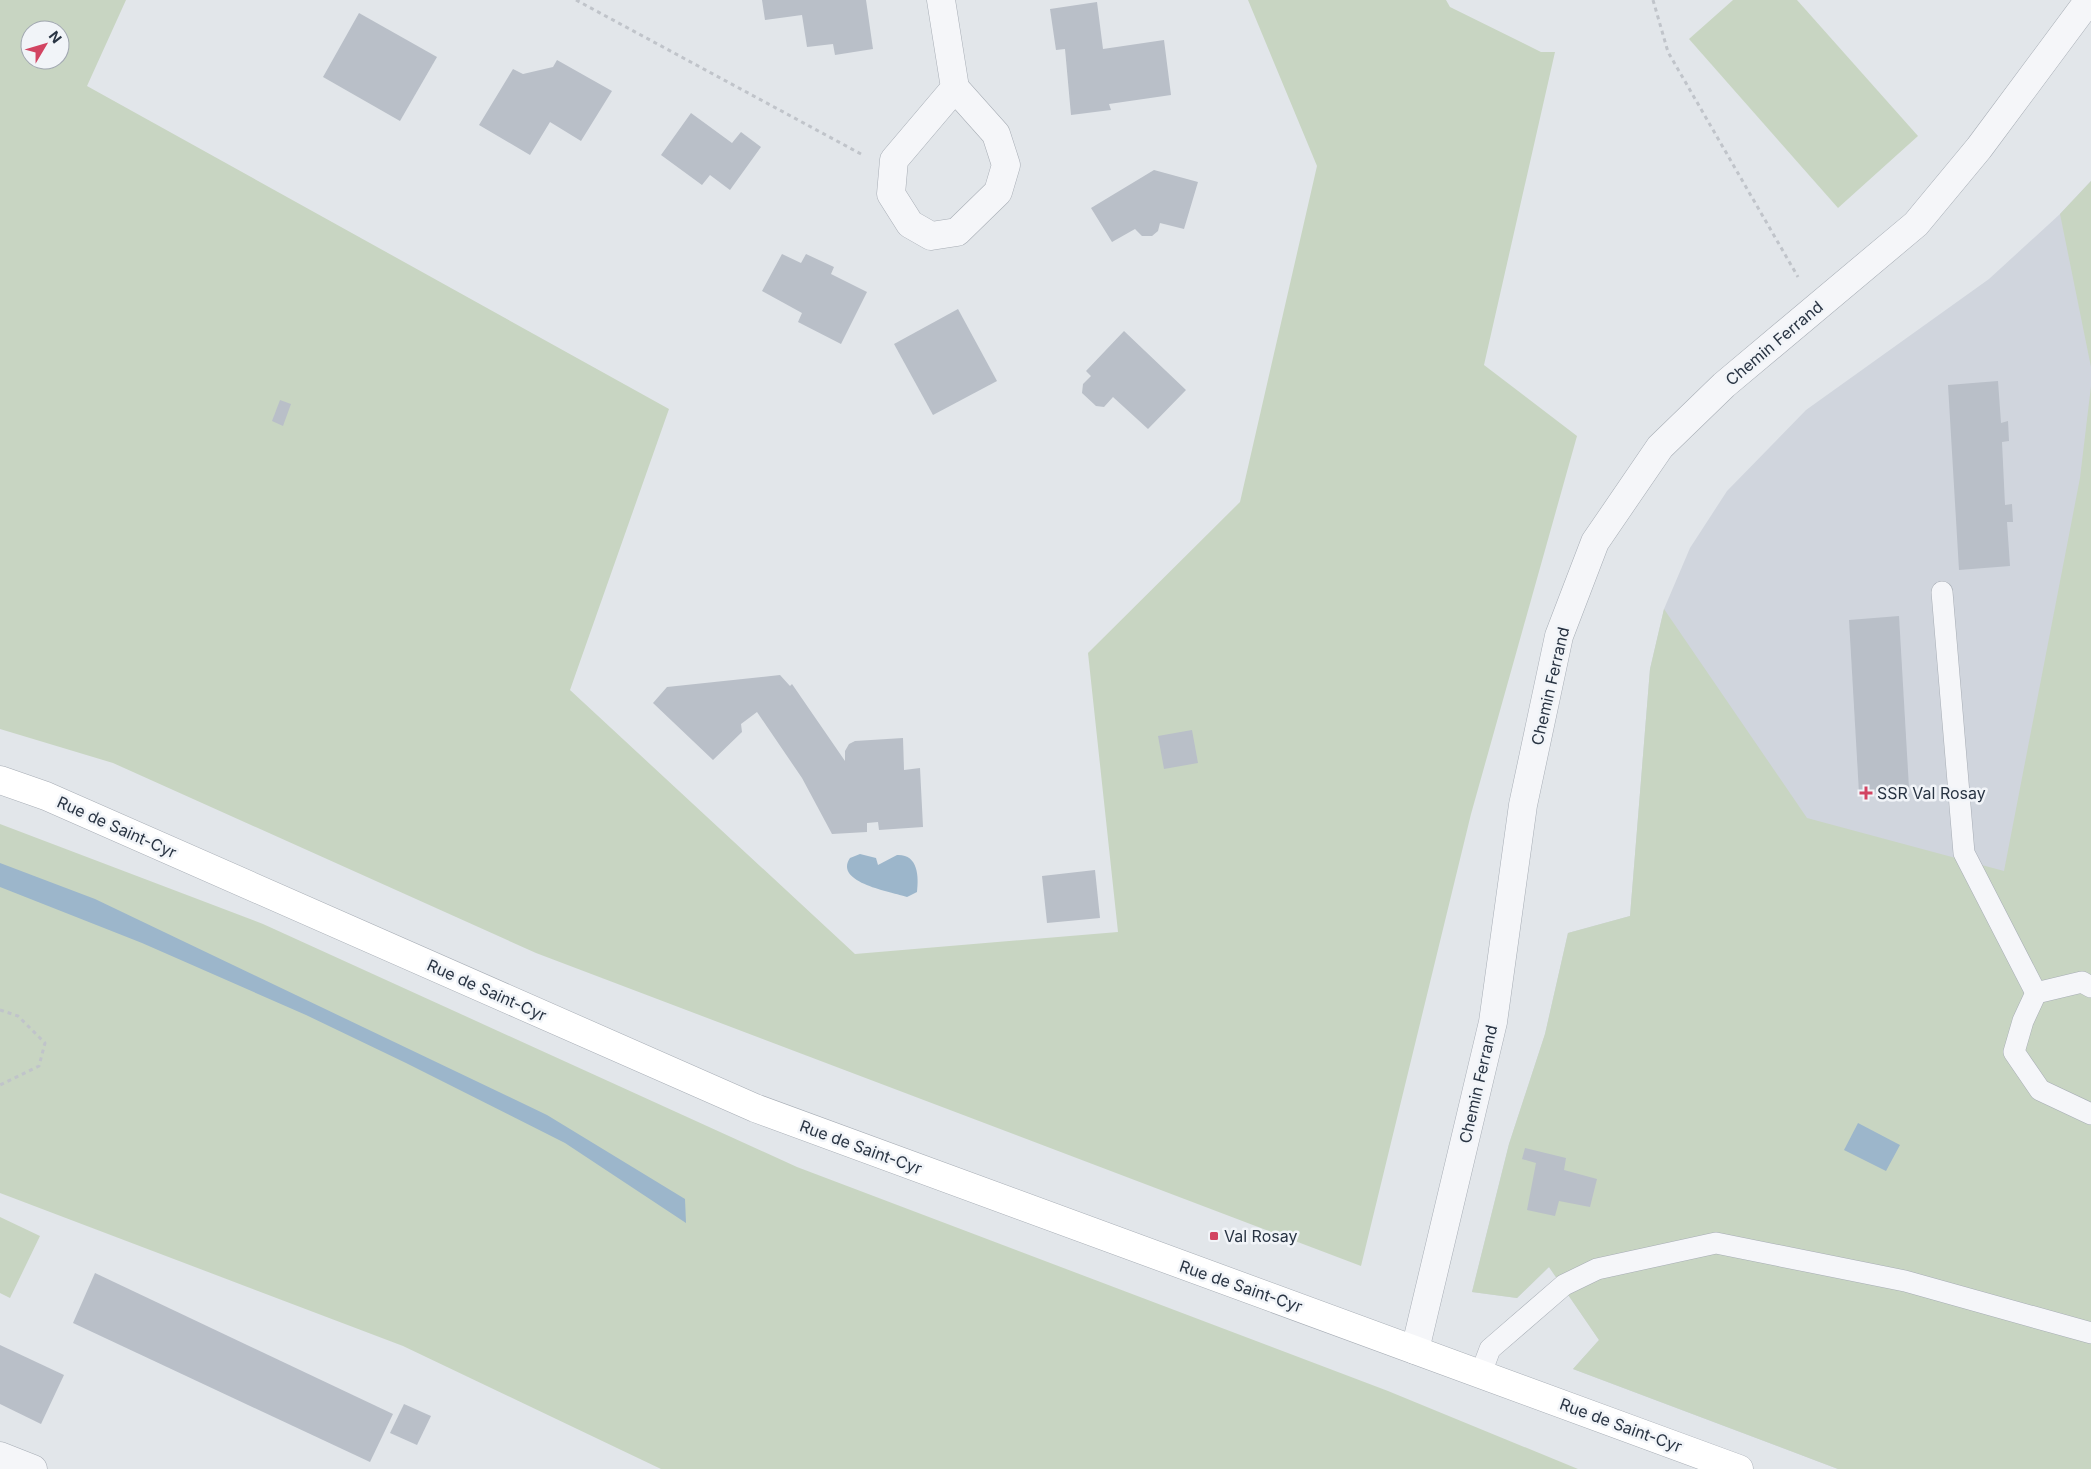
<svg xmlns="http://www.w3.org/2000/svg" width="2091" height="1469" viewBox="0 0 2091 1469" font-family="Inter,sans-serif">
	<rect width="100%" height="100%" fill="#e2e6ea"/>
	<!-- built -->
	<path fill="#d0d5dd" d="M 2091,181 L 2091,1469 L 1838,1469 L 1573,1369 L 1599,1340 L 1549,1267 L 1517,1298 L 1472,1292 L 1509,1144 L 1545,1034 L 1568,933 L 1630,916 L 1650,669 L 1664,609 L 1690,548 L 1727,491 L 1806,410 L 1989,279 L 2060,214 Z"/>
	<!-- green -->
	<g fill="#c8d5c2" fill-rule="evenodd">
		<path d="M 0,0 L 126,0 L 87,86 L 669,409 L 570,690 L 855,954 L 1118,932 L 1088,653 L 1240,502 L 1317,166 L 1248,0 L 1446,0 L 1450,7 L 1541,52 L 1555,52 L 1484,365 L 1577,436 L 1471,814 L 1361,1266 L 536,953 L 113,763 L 0,729 ZM 30,30 L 60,30 L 60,60 L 30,60 Z"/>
		<path d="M 1733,0 L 1797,0 L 1918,136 L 1838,208 L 1689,39 Z"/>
		<path d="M 2091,181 L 2091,367 L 2060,214 Z"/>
		<path d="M 2091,386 L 2091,1469 L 1838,1469 L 1573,1369 L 1599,1340 L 1549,1267 L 1517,1298 L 1472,1292 L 1509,1144 L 1545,1034 L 1568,933 L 1630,916 L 1650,669 L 1664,609 L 1807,818 L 2004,871 L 2080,478 Z"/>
		<path d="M 0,824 L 263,924 L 797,1167 L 1388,1391 L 1578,1469 L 661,1469 L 403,1346 L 0,1193 Z"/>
		<path d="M 0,1217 L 40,1236 L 10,1298 L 0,1293 Z"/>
	</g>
	<!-- water -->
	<g fill="#9cb6cb">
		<path d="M 860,854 L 876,858 L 878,865 L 897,855 C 918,854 919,876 917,892 L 907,897 C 893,892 833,883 850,858 Z"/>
		<path d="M 0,863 L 95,899 L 547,1115 L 685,1199 L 686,1223 L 565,1143 L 406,1063 L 306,1015 L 142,943 L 0,887 Z"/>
		<path d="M 1858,1123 L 1900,1145 L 1886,1171 L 1844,1150 Z"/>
	</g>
	<!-- building -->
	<g fill="#b9bfc8">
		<path d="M 762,0 L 866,0 L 873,49 L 835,55 L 833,44 L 807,47 L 802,15 L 765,20 Z"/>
		<path d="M 1097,2 L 1103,49 L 1164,40 L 1171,95 L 1109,104 L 1111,110 L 1071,115 L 1065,49 L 1056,50 L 1050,9 Z"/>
		<path d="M 359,13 L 437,57 L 400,121 L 323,77 Z"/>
		<path d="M 557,60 L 612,91 L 581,141 L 550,122 L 530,155 L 479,125 L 513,69 L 523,74 L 553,67 Z"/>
		<path d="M 691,113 L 732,143 L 741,132 L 761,147 L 730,190 L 710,175 L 702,185 L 661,155 Z"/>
		<path d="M 1154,170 L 1198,182 L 1184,229 L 1160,223 L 1158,231 L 1152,236 L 1142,236 L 1135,229 L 1112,242 L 1091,208 Z"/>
		<path d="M 782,254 L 801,263 L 806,254 L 834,267 L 831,274 L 867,292 L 841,344 L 798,322 L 802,313 L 762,291 Z"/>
		<path d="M 958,309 L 997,381 L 933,415 L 894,344 Z"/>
		<path d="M 1124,331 L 1186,390 L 1148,429 L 1113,397 L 1104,407 L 1096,406 L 1082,393 L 1083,384 L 1091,376 L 1086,371 Z"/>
		<path d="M 1998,381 L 2001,423 L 2008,421 L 2009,441 L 2002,442 L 2005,505 L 2012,504 L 2013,522 L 2007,522 L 2010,566 L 1959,570 L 1948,385 Z"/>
		<path d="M 280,400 L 291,404 L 283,426 L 272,421 Z"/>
		<path d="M 1899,616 L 1909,788 L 1859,793 L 1849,620 Z"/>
		<path d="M 780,675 L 790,686 L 792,684 L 845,761 L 845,751 L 849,744 L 855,741 L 903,738 L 904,770 L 920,768 L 923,827 L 879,830 L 878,822 L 867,823 L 867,832 L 832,834 L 802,778 L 757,712 L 741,724 L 742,732 L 713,760 L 653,703 L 667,687 Z"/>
		<path d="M 1192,730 L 1198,763 L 1164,769 L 1158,736 Z"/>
		<path d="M 1095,870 L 1100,918 L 1047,923 L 1042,876 Z"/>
		<path d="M 1525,1148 L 1566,1158 L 1564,1170 L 1597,1179 L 1590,1207 L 1559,1201 L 1555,1216 L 1527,1210 L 1536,1163 L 1522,1159 Z"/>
		<path d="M 95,1273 L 393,1414 L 370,1462 L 73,1323 Z"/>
		<path d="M 0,1345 L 64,1375 L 41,1424 L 0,1404 Z"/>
		<path d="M 404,1404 L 431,1416 L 417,1445 L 390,1433 Z"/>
	</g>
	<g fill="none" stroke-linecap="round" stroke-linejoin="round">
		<!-- service casing -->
		<g stroke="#a7adb5" stroke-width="22">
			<g id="service">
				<path d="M 1942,592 L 1964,853 L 2036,993"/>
				<path d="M 2091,987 L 2082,982 L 2036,993 L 2023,1021 L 2014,1052 L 2040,1090 L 2091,1114"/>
				<path d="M 1481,1373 L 1490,1349 L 1564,1285 L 1597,1269 L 1716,1243 L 1905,1281 L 2091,1333"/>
			</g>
		</g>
		<!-- minor casing -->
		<g stroke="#a7adb5" stroke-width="29">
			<g id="minor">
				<path d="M 941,0 L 955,88 L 996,134 L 1006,165 L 998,192 L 957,232 L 931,236 L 910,224 L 891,194 L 894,160 L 955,88"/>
				<path d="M 1415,1350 L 1493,1022 L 1523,805 L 1559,636 L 1595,542 L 1660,447 L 1724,385 L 1916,224 L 1979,148 L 2089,0"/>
				<path d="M 0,1456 L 33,1469"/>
			</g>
		</g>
		<!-- secondary casing -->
		<g stroke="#a7adb5" stroke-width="29">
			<path id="secondary" d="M 0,780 L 46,796 L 755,1108 L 1739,1469"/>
		</g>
		<!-- path -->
		<g stroke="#c0c4ca" stroke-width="3" stroke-dasharray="4 4" stroke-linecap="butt">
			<path d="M 576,0 L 861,154"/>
			<path d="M 1653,0 L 1668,52 L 1798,277"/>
			<path d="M 0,1010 L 18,1016 L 45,1043 L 39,1066 L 0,1085"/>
		</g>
		<!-- service -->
		<use href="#service" stroke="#f5f6f9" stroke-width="21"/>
		<!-- minor -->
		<use href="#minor" stroke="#f5f6f9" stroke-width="28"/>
		<!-- secondary -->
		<use href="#secondary" stroke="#fff" stroke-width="28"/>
	</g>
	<!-- markers -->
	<g fill="#d24462" stroke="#f1f4f8" stroke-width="2">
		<path d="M1863.5 785.5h5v5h5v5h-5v5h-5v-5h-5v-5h5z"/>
		<rect x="1209" y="1231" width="10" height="10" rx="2.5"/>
	</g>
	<g text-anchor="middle" stroke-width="5" stroke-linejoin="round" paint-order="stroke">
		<!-- street labels -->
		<g font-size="16" fill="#293443" stroke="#f1f4f8">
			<text transform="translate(1774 343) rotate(-40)" y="6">Chemin Ferrand</text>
			<text transform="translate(1550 686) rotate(-77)" y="6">Chemin Ferrand</text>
			<text transform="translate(117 827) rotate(24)" y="6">Rue de Saint-Cyr</text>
			<text transform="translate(487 990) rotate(24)" y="6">Rue de Saint-Cyr</text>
			<text transform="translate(1478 1084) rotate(-77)" y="6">Chemin Ferrand</text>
			<text transform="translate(861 1147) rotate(20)" y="6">Rue de Saint-Cyr</text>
			<text transform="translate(1241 1286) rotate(19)" y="6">Rue de Saint-Cyr</text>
			<text transform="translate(1621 1425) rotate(20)" y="6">Rue de Saint-Cyr</text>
		</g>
		<!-- poi labels -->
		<g font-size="16" fill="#293443" stroke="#f1f4f8" text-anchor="start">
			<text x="1877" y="799">SSR Val Rosay</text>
			<text x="1224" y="1242">Val Rosay</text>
		</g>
	</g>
	<!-- north arrow -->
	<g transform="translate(45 45) rotate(52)"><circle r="24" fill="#f1f4f8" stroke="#a1a7b0"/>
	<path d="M0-4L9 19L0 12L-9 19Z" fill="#d24462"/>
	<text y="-8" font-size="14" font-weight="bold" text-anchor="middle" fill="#293443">N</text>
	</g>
</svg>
